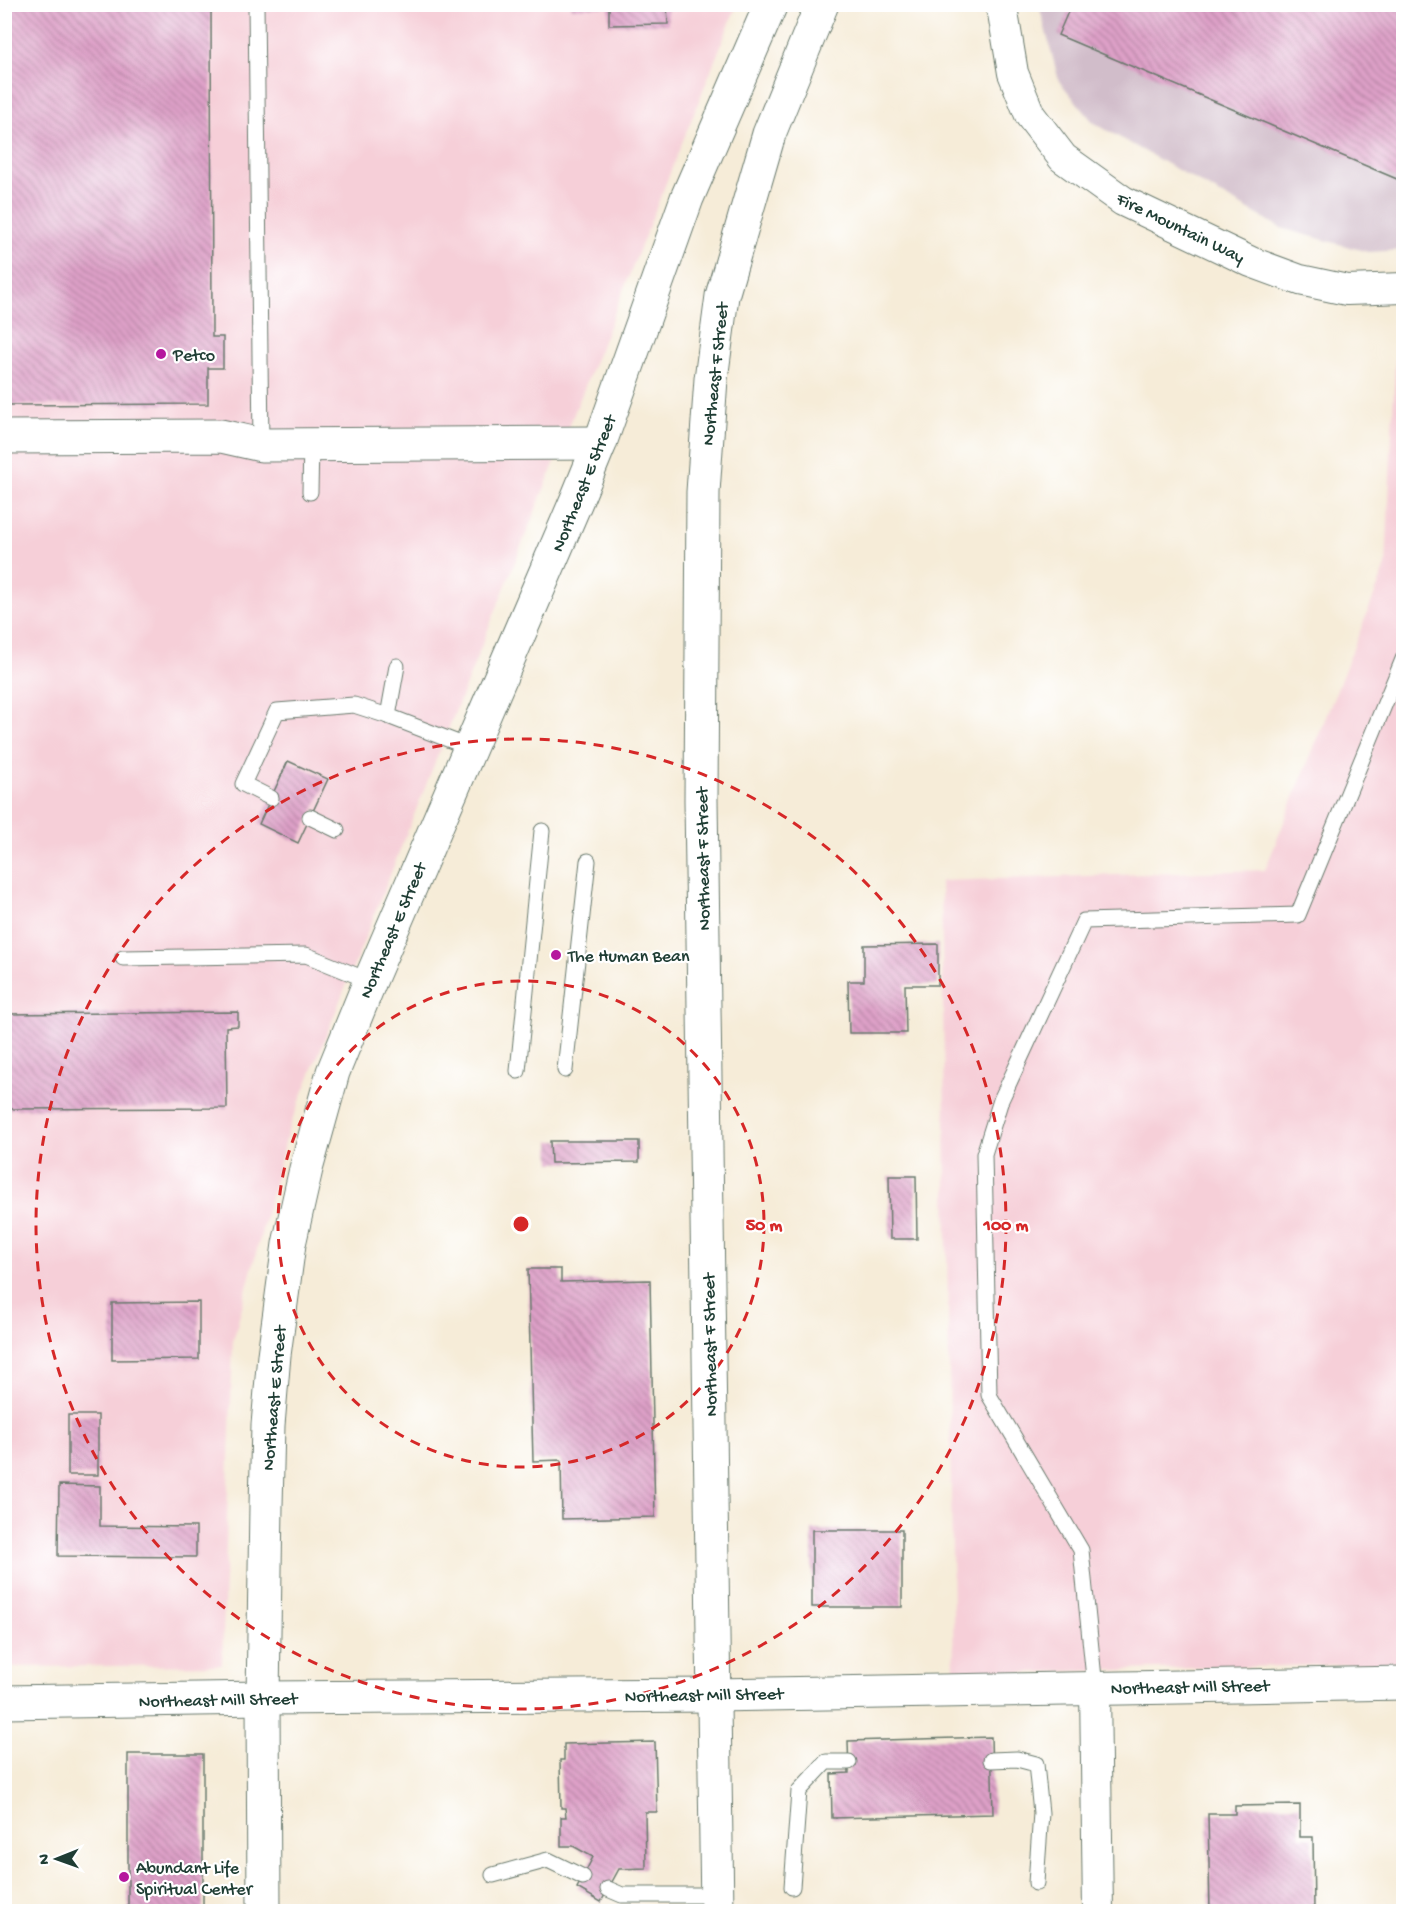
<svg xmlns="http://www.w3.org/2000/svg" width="1408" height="1916" viewBox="0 0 1408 1916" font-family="'Gochi Hand',sans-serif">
	<defs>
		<pattern id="building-back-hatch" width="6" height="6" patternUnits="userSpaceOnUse" patternTransform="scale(1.5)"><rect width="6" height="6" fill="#dea0c8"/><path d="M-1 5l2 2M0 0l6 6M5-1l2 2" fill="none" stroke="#b384a3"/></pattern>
	</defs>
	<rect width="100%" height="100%" fill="#fff"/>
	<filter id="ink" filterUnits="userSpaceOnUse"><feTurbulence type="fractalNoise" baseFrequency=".0167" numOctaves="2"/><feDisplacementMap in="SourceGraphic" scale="12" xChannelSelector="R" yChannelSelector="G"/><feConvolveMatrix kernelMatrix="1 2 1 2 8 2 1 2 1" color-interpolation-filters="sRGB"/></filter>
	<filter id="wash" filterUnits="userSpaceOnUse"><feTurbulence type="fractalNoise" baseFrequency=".008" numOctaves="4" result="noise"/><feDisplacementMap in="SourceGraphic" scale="24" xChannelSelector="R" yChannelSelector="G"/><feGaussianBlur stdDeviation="1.35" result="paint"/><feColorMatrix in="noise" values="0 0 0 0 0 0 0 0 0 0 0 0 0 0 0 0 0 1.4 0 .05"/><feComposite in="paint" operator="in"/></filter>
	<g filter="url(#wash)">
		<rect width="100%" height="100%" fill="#f6ecd8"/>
		<!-- built -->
		<g fill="#f6cfd8">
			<path d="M 4,5 L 737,5 L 288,1131 L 233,1341 L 222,1665 L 5,1667 Z"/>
			<path d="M 1398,298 L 1403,298 L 1403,1663 L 954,1674 L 941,881 L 1265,870 L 1386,566 Z"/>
		</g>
		<!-- industrial -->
		<path fill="#d1bdca" d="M 1039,5 L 1403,5 L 1403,250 L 1368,252 L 1281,228 L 1094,123 L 1059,81 Z"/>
		<g id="blocks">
			<!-- building -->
			<g fill="url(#building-back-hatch)">
				<path d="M 4,4 L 211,4 L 212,337 L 223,337 L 223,368 L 208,368 L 208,404 L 4,405 Z"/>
				<path d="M 571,4 L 667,4 L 668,24 L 609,25 L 609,7 L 571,8 Z"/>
				<path d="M 1071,5 L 1404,5 L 1404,182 L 1058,35 Z"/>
				<path d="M 288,761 L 328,779 L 298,843 L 259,824 Z"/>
				<path d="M 938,944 L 938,985 L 905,985 L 906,1033 L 849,1033 L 848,981 L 864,981 L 864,945 Z"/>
				<path d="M 238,1012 L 238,1026 L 226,1027 L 227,1108 L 4,1109 L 4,1014 Z"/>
				<path d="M 550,1141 L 639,1141 L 639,1162 L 551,1163 Z"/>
				<path d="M 889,1176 L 916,1176 L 917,1239 L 890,1239 Z"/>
				<path d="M 528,1269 L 561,1269 L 561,1282 L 650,1280 L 655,1517 L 562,1519 L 561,1460 L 533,1461 Z"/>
				<path d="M 199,1302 L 199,1359 L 112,1360 L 112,1303 Z"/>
				<rect x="68" y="1415" width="30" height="60"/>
				<path d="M 59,1485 L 100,1486 L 100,1526 L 196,1527 L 196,1557 L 58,1556 Z"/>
				<rect x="812" y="1530" width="90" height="77"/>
				<path d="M 991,1737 L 993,1814 L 832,1818 L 831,1774 L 849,1773 L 848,1741 Z"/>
				<path d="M 655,1742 L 657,1812 L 645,1812 L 646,1868 L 619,1869 L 601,1902 L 577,1888 L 593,1857 L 573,1846 L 561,1846 L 561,1817 L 566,1817 L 565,1808 L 561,1808 L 560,1760 L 564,1760 L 564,1744 Z"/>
				<rect x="128" y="1754" width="75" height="158"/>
				<path d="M 1300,1805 L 1300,1837 L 1313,1837 L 1314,1912 L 1210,1912 L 1208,1814 L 1235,1814 L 1235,1806 Z"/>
			</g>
		</g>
	</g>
	<g filter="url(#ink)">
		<use href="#blocks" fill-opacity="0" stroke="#6a7a6d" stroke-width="1.5"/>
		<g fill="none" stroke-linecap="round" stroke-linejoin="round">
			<!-- service casing -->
			<g stroke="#6a7a6d" stroke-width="17">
				<g id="service">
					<path d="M 256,4 L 261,445"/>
					<path d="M 310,492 L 311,445"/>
					<path d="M 397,666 L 388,716 L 471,748"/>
					<path d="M 271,798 L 243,784 L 277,711 L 354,705 L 388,716"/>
					<path d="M 310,817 L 337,830"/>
					<path d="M 123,958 L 306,955 L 370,981"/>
					<path d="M 565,1070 L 588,861"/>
					<path d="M 518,1071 L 542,831"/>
					<path d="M 1095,1688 L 1081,1550 L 989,1395 L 984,1154 L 1001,1100 L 1084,921 L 1298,915 L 1404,657"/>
					<path d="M 991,1760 L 1017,1759 L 1036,1764 L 1041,1813 L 1036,1883"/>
					<path d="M 493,1875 L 548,1860 L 583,1877"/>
					<path d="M 792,1887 L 799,1791 L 826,1762 L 849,1762"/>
					<path d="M 608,1889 L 622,1895 L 717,1895"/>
				</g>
			</g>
			<!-- minor casing -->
			<g stroke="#6a7a6d" stroke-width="32">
				<g id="minor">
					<path d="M 999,4 L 1003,13 L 1013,73 L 1030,115 L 1063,158 L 1123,201 L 1251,262 L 1300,280 L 1347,290 L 1404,288"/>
					<path d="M 1095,1688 L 1098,1912"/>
				</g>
			</g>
			<!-- tertiary casing -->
			<g stroke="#6a7a6d" stroke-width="35">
				<g id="tertiary">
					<path d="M 4,437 L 221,436 L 261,445 L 600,443"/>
					<path d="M 4,1702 L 263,1698 L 715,1695 L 1404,1683"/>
				</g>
			</g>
			<!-- primary casing -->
			<g stroke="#6a7a6d" stroke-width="35">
				<g id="primary">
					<path d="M 264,1912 L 263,1698 L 266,1506 L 268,1425 L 274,1355 L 289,1244 L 306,1169 L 333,1072 L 370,981 L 577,499 L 600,443 L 687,198 L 771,4"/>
					<path d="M 717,1912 L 701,800 L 703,492 L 711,379 L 722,296 L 769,134 L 822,4"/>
				</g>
			</g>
			<!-- service -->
			<use href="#service" stroke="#fff" stroke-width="15"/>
			<!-- minor -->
			<use href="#minor" stroke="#fff" stroke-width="30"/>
			<!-- tertiary -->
			<use href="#tertiary" stroke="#fff" stroke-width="33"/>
			<!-- primary -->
			<use href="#primary" stroke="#fff" stroke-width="33"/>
		</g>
	</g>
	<!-- distance rings -->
	<g fill="none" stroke="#d62828" stroke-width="3" stroke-dasharray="10 8">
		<circle cx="521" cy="1224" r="243"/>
		<circle cx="521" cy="1224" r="485"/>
	</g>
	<!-- markers -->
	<g fill="#b5179e" stroke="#fff" stroke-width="2">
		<circle cx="161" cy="354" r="6"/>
		<circle cx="556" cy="955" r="6"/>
		<circle cx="124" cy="1877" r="6"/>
	</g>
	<g text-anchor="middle" stroke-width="4.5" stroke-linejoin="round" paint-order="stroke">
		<!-- street labels -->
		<g font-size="18" fill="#1f3d34" stroke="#fff">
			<text transform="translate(1181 227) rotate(26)" y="6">Fire Mountain Way</text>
			<text transform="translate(714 374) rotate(-84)" y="6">Northeast F Street</text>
			<text transform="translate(583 483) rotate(-68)" y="6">Northeast E Street</text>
			<text transform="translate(702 859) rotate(-91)" y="6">Northeast F Street</text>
			<text transform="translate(392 930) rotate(-67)" y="6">Northeast E Street</text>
			<text transform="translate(709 1345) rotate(-91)" y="6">Northeast F Street</text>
			<text transform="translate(273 1398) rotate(-85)" y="6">Northeast E Street</text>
			<text transform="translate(1190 1686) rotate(-1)" y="6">Northeast Mill Street</text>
			<text transform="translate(704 1694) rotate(-1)" y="6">Northeast Mill Street</text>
			<text transform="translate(218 1699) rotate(-1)" y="6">Northeast Mill Street</text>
		</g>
		<!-- poi labels -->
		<g font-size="18" fill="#1f3d34" stroke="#fff" text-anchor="start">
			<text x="173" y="360">Petco</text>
			<text x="568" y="961">The Human Bean</text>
			<text x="136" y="1873">Abundant Life<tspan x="136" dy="21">Spiritual Center</tspan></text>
		</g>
	</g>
	<circle cx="521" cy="1224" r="9" fill="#d62828" stroke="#fff" stroke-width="3"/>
	<g font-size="18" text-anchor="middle" font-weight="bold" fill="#d62828" stroke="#fff" stroke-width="4.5" stroke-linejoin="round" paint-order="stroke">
		<text x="764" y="1230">50 m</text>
		<text x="1006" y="1230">100 m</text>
	</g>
	<!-- margin -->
	<rect width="1408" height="1916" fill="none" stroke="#fff" stroke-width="24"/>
	<!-- north arrow -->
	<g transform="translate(57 1859) rotate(269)" stroke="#ffffff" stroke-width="4.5" paint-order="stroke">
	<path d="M0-4.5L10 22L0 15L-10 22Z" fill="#1f3d34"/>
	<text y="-9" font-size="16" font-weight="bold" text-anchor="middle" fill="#1f3d34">N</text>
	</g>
</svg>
